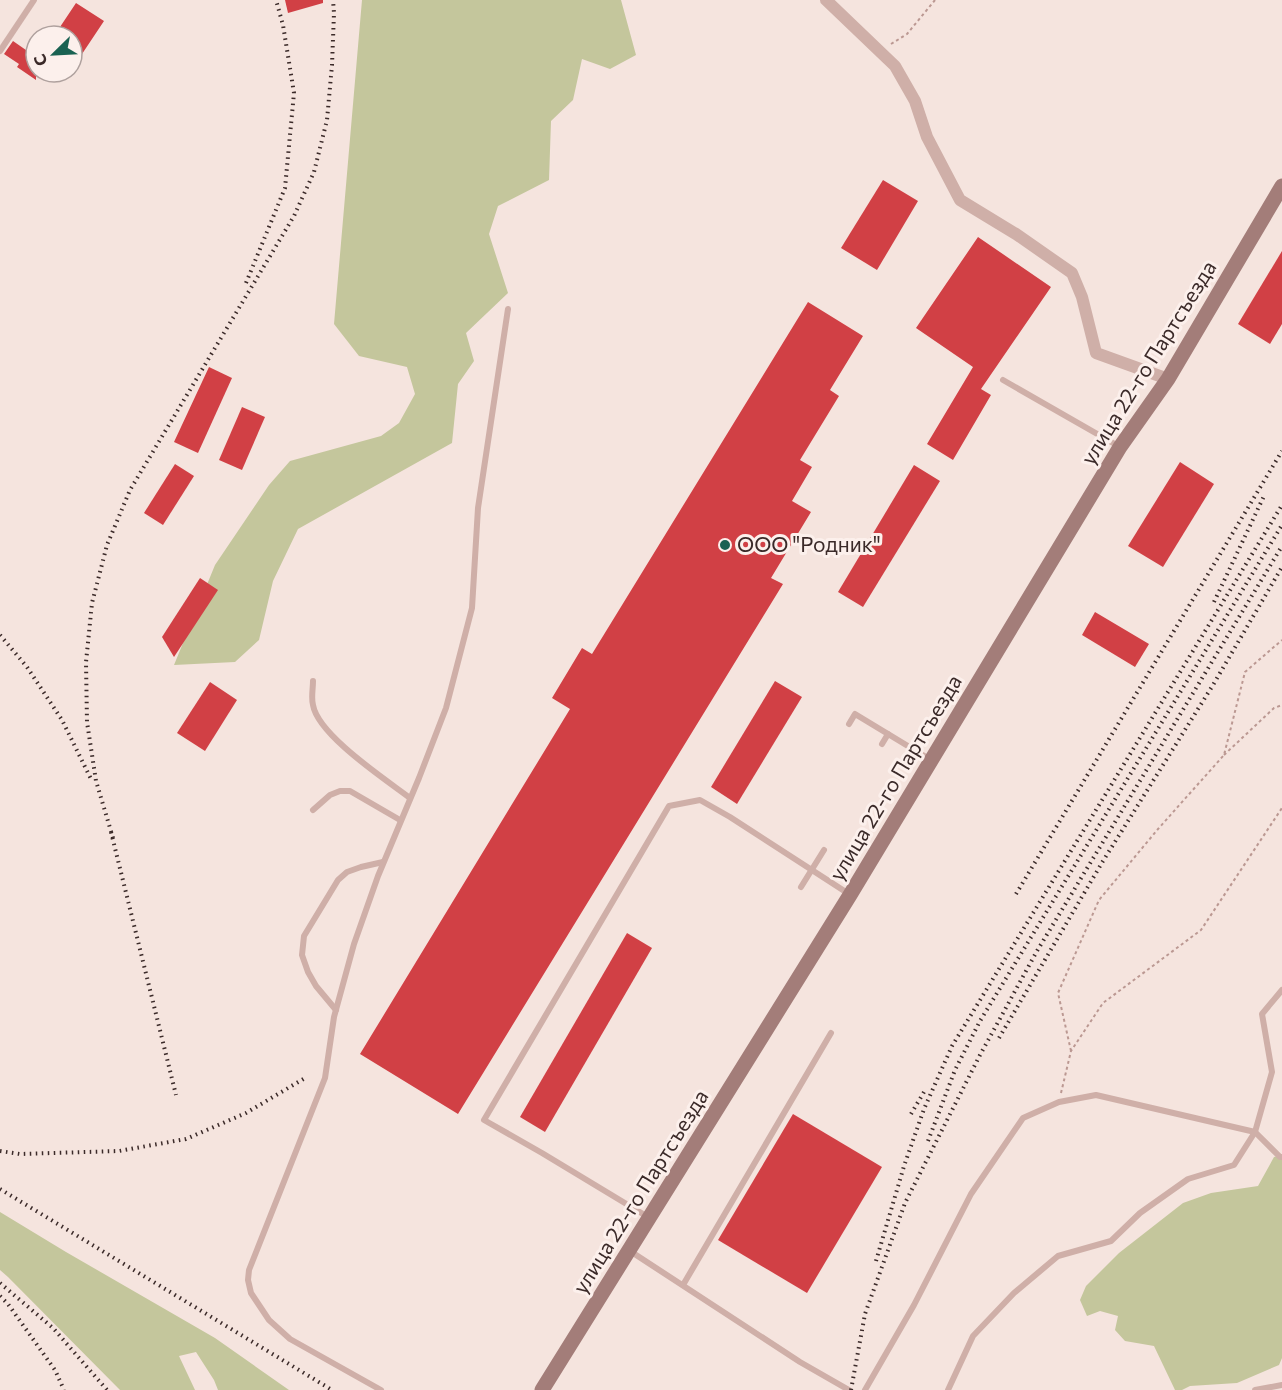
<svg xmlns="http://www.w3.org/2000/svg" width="1282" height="1390" viewBox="0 0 1282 1390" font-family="Commissioner,sans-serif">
	<rect width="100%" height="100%" fill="#f5e4de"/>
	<!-- green -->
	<g fill="#c4c69c">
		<path d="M 362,0 L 621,0 L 636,55 L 610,69 L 582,59 L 573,100 L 551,121 L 549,180 L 498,206 L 489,234 L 508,293 L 466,333 L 474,361 L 458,384 L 452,443 L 298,529 L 273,581 L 259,640 L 235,662 L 174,665 L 215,565 L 269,485 L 290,461 L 381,436 L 399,423 L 415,394 L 407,367 L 359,356 L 334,324 Z"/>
		<path d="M 1282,1155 L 1282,1358 L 1279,1365 L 1237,1383 L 1190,1386 L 1182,1390 L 1175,1390 L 1154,1346 L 1125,1341 L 1115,1330 L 1118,1316 L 1100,1311 L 1087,1316 L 1080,1300 L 1086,1286 L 1119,1253 L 1183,1203 L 1211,1193 L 1258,1186 L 1274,1157 Z"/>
		<path d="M 0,1212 L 66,1252 L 215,1338 L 289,1390 L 218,1390 L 214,1380 L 196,1352 L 179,1356 L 195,1390 L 120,1390 L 8,1277 L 0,1270 Z"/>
	</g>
	<!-- building -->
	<g fill="#d14045">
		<path d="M 285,0 L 323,0 L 323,3 L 288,13 Z"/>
		<path d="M 76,3 L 104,21 L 72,69 L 72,36 L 54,36 Z"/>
		<path d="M 13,41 L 36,57 L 36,80 L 17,67 L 19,64 L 4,54 Z"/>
		<path d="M 883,180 L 918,201 L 877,270 L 841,248 Z"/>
		<path d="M 978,237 L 1051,287 L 981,389 L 991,395 L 953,460 L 927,444 L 973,367 L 916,328 Z"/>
		<path d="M 1282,251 L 1282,324 L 1270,344 L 1238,324 Z"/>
		<path d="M 808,302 L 863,336 L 830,390 L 839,396 L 800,460 L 812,467 L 792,501 L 811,512 L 771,578 L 783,584 L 458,1114 L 360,1054 L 570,709 L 552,698 L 582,648 L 592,654 Z"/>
		<path d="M 209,367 L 232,378 L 198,453 L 174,442 Z"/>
		<path d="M 242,407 L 265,417 L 242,470 L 219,460 Z"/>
		<path d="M 1180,462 L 1214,484 L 1163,567 L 1128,546 Z"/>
		<path d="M 175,464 L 194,476 L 163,525 L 144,513 Z"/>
		<path d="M 914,465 L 940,481 L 863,607 L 838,592 Z"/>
		<path d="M 200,578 L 218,590 L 174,657 L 162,637 Z"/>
		<path d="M 1095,612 L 1149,644 L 1135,667 L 1082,635 Z"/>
		<path d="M 775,681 L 802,697 L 737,804 L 711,787 Z"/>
		<path d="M 210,682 L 237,700 L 205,751 L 177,733 Z"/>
		<path d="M 627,933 L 652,948 L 545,1132 L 520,1117 Z"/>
		<path d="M 793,1114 L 882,1167 L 807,1293 L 718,1240 Z"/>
	</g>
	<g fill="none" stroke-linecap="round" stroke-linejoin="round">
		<!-- path -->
		<g stroke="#bb9892" stroke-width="2" stroke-dasharray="3 3" stroke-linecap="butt">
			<path d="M 891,44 L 907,34 L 935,0"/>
			<path d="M 1224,755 L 1274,708 L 1282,705"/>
			<path d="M 1071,1051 L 1058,993 L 1099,900 L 1158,829 L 1224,755 L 1245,672 L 1282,640"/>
			<path d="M 1061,1093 L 1071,1051 L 1103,1003 L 1201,930 L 1282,808"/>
		</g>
		<!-- lane -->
		<g stroke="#cfafa8" stroke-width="6">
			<path d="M 0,51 L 34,0"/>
			<path d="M 1003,380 L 1120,447"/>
			<path d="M 313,681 C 313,689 311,698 313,705 C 318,735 385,779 410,798"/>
			<path d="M 849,724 L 855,714 L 931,760"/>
			<path d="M 882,744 L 888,734"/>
			<path d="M 313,810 L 330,795 L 340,791 L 350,791 L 400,820"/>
			<path d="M 801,887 L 824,850"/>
			<path d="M 336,1010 L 316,986 L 308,972 L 302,955 L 304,936 L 338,880 L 347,872 L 361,867 L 383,862"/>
			<path d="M 648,1217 L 542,1153 L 484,1120 L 669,806 L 700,800 L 730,817 L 849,894"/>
			<path d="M 630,1251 L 800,1362 L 849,1390"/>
			<path d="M 683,1285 L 831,1033"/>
			<path d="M 381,1390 L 290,1339 L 269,1320 L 251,1293 L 248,1280 L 249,1270 L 325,1078 L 334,1017 L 354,944 L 378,876 L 419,778 L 446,708 L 472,608 L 478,508 L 508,309"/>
			<path d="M 865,1390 L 914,1305 L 971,1194 L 1023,1118 L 1059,1102 L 1096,1095 L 1255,1132 L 1280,1157 L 1282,1157"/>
			<path d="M 948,1390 L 973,1336 L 1014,1293 L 1058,1256 L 1111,1241 L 1140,1213 L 1188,1179 L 1234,1165 L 1255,1132 L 1272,1072 L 1262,1014 L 1282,990"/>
			<path d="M 1255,1390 L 1282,1385"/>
		</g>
		<!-- street -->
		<path stroke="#cfafa8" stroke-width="12" d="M 826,0 L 895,66 L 915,101 L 927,137 L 960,200 L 1016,234 L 1072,273 L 1082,297 L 1096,353 L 1168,379"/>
		<!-- secondary -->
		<path stroke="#a37d79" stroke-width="15" d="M 542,1390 L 850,895 L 1120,447 L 1168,379 L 1282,186"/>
		<!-- rail -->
		<g stroke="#3b2a29" stroke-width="4" stroke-dasharray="1.5 4.5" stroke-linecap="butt">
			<path d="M 246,283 L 285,188 L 294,93 L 283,25 L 276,0"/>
			<path d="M 1214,602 L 1264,496"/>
			<path d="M 0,635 L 27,667 L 62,720 L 91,779"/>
			<path d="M 111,832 L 176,1095"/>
			<path d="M 113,838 L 96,781 L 87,722 L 86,662 L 92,603 L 107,545 L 130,490 L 294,216 L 314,172 L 327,120 L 332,65 L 334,13 L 333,0"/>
			<path d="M 1016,894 L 1282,451"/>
			<path d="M 999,1038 L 1103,861 L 1213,685 L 1282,567"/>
			<path d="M 911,1114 L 924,1092"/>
			<path d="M 928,1141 L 955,1070 L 980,1021 L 1282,525"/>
			<path d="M 0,1151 L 20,1154 L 119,1151 L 186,1139 L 246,1113 L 305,1078"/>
			<path d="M 0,1189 L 332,1390"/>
			<path d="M 876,1261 L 904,1166 L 924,1109 L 952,1046 L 1282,505"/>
			<path d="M 0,1283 L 53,1328 L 107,1390"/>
			<path d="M 0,1296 L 8,1304 L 55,1370 L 64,1390"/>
			<path d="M 851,1390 L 865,1314 L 905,1203 L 980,1055 L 1037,951 L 1282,546"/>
		</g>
	</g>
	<!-- markers -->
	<circle fill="#1a6252" stroke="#fcf0ec" stroke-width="2" cx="725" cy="545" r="6"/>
	<g text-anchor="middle" stroke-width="6" stroke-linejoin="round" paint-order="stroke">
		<!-- street labels -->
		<g font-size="21" fill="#3b2a29" stroke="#fcf0ec">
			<text transform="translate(1149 363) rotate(-58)" y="7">улица 22-го Партсъезда</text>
			<text transform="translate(896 778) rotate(-59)" y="7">улица 22-го Партсъезда</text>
			<text transform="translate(641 1192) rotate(-58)" y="7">улица 22-го Партсъезда</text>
		</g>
		<!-- poi labels -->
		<g font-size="21" fill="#3b2a29" stroke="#fcf0ec" text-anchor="start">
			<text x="737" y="552">ООО "Родник"</text>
		</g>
	</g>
	<!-- north arrow -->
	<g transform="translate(54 54) rotate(246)"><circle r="28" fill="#fcf0ec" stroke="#afa19e" stroke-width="1.5"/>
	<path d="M0-4.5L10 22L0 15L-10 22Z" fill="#1a6252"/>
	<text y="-9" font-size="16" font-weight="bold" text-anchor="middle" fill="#3b2a29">С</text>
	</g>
</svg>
